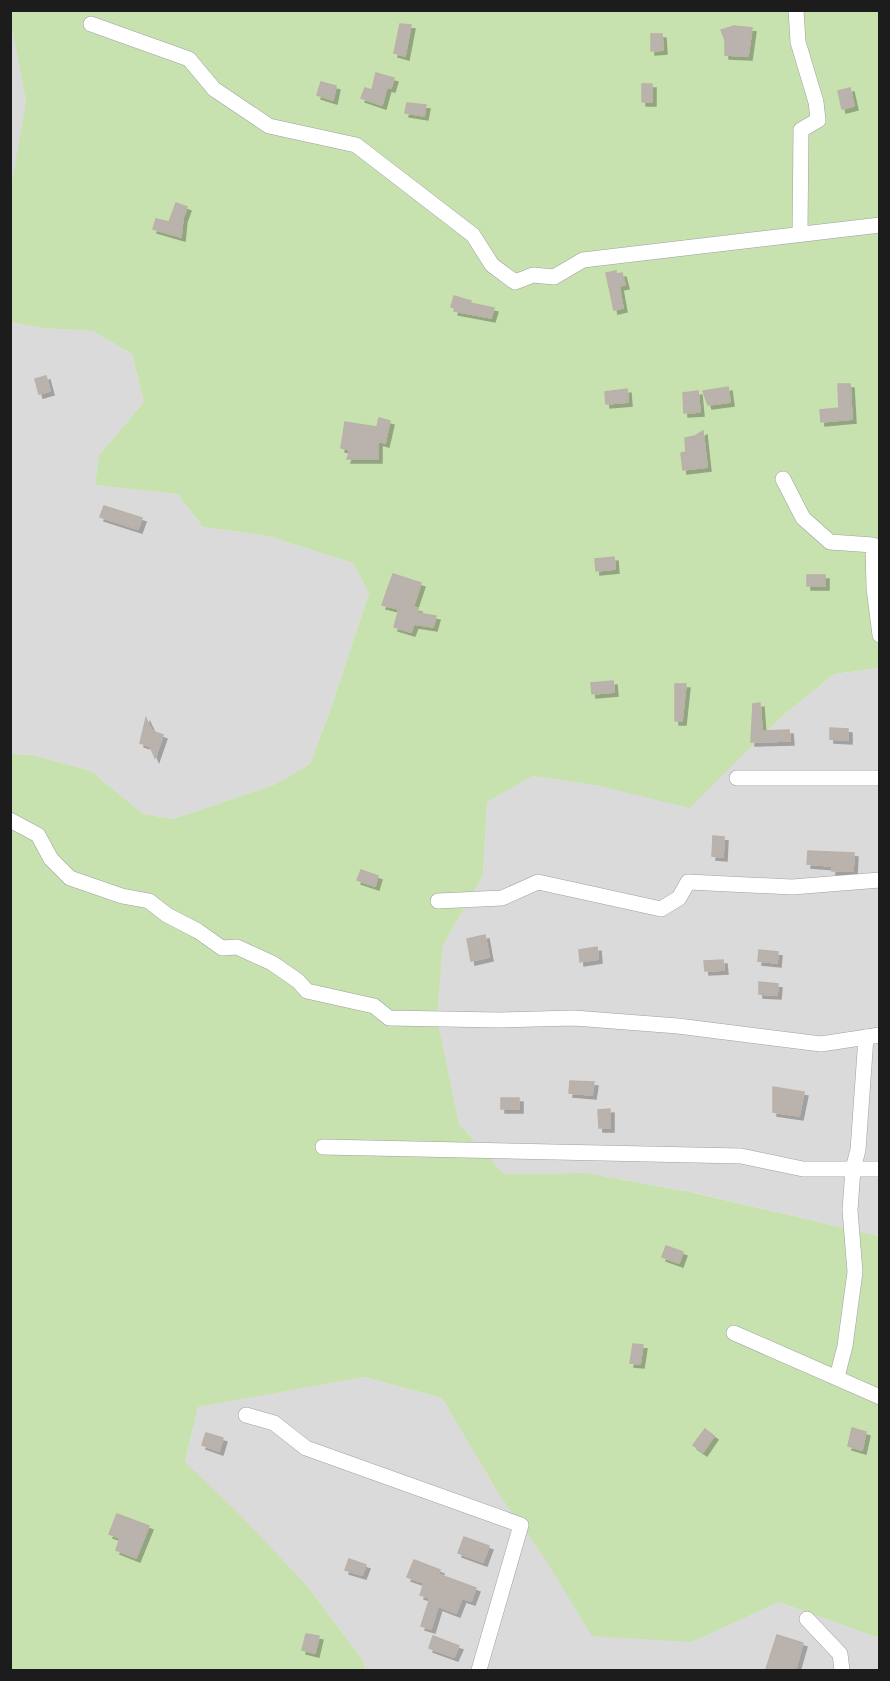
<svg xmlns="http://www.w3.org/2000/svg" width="890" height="1681" viewBox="0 0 890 1681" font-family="'IBM Plex Sans',sans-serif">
	<defs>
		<filter id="shadow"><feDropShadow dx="4" dy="4" stdDeviation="0" flood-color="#0004"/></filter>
	</defs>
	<rect width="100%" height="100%" fill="#edeae3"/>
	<!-- residential -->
	<g fill="#dadada">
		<path d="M 10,32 L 13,33 L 26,101 L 12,197 Z"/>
		<path d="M 11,322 L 42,328 L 93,331 L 132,354 L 144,402 L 99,455 L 95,485 L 178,494 L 203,527 L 268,536 L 353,563 L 369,593 L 331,708 L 310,764 L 274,785 L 173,819 L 143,814 L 91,771 L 32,755 L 11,754 Z"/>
		<path d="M 879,668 L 879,1236 L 691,1192 L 586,1173 L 504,1174 L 459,1124 L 437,1018 L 443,945 L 483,875 L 487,802 L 533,776 L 600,786 L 781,717 L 834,674 Z"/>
		<path d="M 364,1377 L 442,1398 L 500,1496 L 547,1562 L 692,1642 L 779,1602 L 879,1638 L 879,1670 L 365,1670 L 364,1662 L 308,1587 L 185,1463 L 198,1407 Z"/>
	</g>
	<!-- grass -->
	<path fill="#c7e1af" d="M 11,11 L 879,11 L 879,668 L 834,674 L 781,717 L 690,808 L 600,786 L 533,776 L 487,802 L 483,875 L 443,945 L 437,1018 L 459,1124 L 504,1174 L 586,1173 L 690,1192 L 879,1236 L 879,1638 L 779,1602 L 692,1642 L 592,1636 L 547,1562 L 500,1496 L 442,1398 L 364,1377 L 198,1407 L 185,1462 L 241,1516 L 308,1587 L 364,1662 L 365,1670 L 11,1670 L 11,754 L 32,755 L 91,771 L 143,814 L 173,819 L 274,785 L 310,764 L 331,708 L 369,593 L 353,563 L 268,536 L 203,527 L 178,494 L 95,485 L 99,455 L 144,402 L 132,354 L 93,331 L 42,328 L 11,322 L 10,196 L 26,101 L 13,33 L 11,32 Z"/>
	<!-- building -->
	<g fill="#b9b2ad" stroke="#bcb1a8" stroke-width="1.5" filter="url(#shadow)">
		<path d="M 400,24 L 411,25 L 405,56 L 394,53 Z"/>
		<path d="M 734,26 L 752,28 L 748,56 L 725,55 L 725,40 L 721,30 Z"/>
		<path d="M 651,34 L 662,34 L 663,50 L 651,51 Z"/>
		<path d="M 376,73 L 394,78 L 391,88 L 387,87 L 382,105 L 361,98 L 365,88 L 372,90 Z"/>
		<path d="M 321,82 L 336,86 L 333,100 L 317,95 Z"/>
		<rect x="642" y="84" width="10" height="18"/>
		<path d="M 850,88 L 854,106 L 842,109 L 838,91 Z"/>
		<path d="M 407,103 L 426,105 L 424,116 L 405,113 Z"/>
		<path d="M 176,203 L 187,207 L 183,218 L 181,237 L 153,229 L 156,219 L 169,222 Z"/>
		<path d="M 616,271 L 616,274 L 622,273 L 625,285 L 619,286 L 623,308 L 614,310 L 606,273 Z"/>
		<path d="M 454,296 L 471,301 L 470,303 L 494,308 L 491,318 L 454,311 L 455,308 L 451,307 Z"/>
		<path d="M 46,376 L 50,391 L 39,394 L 35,379 Z"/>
		<path d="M 838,384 L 850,384 L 852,419 L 821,422 L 820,410 L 839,408 Z"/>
		<path d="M 728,387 L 730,402 L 708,405 L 703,391 Z"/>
		<path d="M 627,389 L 628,402 L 606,404 L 605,392 Z"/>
		<path d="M 698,391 L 700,412 L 684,413 L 683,393 Z"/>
		<path d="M 379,418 L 390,421 L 385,443 L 378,441 L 378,459 L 347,459 L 350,450 L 341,448 L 345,422 L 377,427 Z"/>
		<path d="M 703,431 L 707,467 L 683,470 L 681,453 L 686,452 L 685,438 L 695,436 Z"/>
		<path d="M 104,506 L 142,518 L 138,529 L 100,517 Z"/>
		<path d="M 614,557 L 615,569 L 596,571 L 595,559 Z"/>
		<path d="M 393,574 L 421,583 L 413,607 L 418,608 L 417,613 L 436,616 L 433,627 L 414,624 L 411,632 L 394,627 L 399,609 L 382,605 Z"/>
		<rect x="807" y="575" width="18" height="11"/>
		<path d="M 613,681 L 614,692 L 592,694 L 591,683 Z"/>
		<path d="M 675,684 L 686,684 L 682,721 L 675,721 Z"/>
		<path d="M 760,703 L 762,731 L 789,730 L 790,741 L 751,742 L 753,704 Z"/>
		<path d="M 146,718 L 152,731 L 163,735 L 155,758 L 150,746 L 140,743 Z"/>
		<path d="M 830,728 L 848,729 L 848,740 L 830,739 Z"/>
		<path d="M 713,836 L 724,837 L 723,857 L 712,856 Z"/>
		<path d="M 808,851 L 854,853 L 853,871 L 832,871 L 832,866 L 807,864 Z"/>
		<path d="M 361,870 L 378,876 L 375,886 L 357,880 Z"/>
		<path d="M 485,935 L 489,957 L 471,961 L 467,939 Z"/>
		<path d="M 597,947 L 598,959 L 580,962 L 579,950 Z"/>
		<path d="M 759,950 L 778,952 L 777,963 L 758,961 Z"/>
		<path d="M 723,960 L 724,970 L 705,971 L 704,961 Z"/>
		<path d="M 759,982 L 778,984 L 777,995 L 759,994 Z"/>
		<path d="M 570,1081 L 594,1082 L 592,1095 L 569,1093 Z"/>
		<path d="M 773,1087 L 804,1092 L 799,1116 L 773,1112 Z"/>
		<rect x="501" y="1098" width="18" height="11"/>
		<path d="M 610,1109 L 610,1128 L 599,1128 L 598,1110 Z"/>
		<path d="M 666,1246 L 683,1252 L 679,1263 L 662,1257 Z"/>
		<path d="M 633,1344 L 643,1345 L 640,1364 L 630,1363 Z"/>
		<path d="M 852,1428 L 866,1432 L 862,1450 L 848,1446 Z"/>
		<path d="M 705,1429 L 714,1436 L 703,1452 L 693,1445 Z"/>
		<path d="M 206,1433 L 223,1438 L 219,1451 L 202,1445 Z"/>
		<path d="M 117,1514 L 149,1526 L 136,1558 L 116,1550 L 120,1538 L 109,1534 Z"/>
		<path d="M 464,1537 L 489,1546 L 483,1562 L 458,1553 Z"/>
		<path d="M 349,1559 L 366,1565 L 362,1575 L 345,1570 Z"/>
		<path d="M 414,1560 L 440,1570 L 438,1574 L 476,1588 L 471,1601 L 462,1598 L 456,1613 L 438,1606 L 431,1629 L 421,1626 L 430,1598 L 420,1595 L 424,1583 L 407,1577 Z"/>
		<path d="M 306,1634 L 319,1636 L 315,1653 L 302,1650 Z"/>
		<path d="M 777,1635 L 803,1643 L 795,1671 L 773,1671 L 766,1669 Z"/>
		<path d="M 433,1636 L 459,1646 L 454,1657 L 429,1648 Z"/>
	</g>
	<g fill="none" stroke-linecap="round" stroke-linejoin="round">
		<!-- minor casing -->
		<g stroke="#a0a0a0" stroke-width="16">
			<g id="minor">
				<path d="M 796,10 L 798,42 L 816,102 L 818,120 L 801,130 L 800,233"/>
				<path d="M 91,24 L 189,59 L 214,89 L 269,126 L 356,145 L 473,235 L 492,265 L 515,282 L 533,275 L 554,277 L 583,260 L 880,225"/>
				<path d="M 783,479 L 803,518 L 830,542 L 873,545 L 874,588 L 880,635"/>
				<path d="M 737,778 L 880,778"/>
				<path d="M 10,820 L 38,835 L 51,859 L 70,878 L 122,896 L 149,901 L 167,915 L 198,931 L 222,948 L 237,947 L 272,963 L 298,981 L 307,991 L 374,1006 L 389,1018 L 498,1020 L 574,1018 L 678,1026 L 821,1044 L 880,1035"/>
				<path d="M 438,901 L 502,898 L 538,882 L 661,909 L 679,898 L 688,882 L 792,887 L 880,880"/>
				<path d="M 323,1147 L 741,1156 L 803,1169 L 880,1169"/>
				<path d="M 734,1333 L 880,1397"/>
				<path d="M 837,1377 L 845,1346 L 855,1272 L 850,1210 L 853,1169 L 858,1150 L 866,1037"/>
				<path d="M 246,1415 L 274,1423 L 306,1448 L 521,1525 L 479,1670"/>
				<path d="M 807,1619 L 840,1654 L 842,1670"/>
			</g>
		</g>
		<!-- minor -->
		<use href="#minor" stroke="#fff" stroke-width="15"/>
	</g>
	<!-- border -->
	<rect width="890" height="1681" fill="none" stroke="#1c1c1c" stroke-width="24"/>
</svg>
